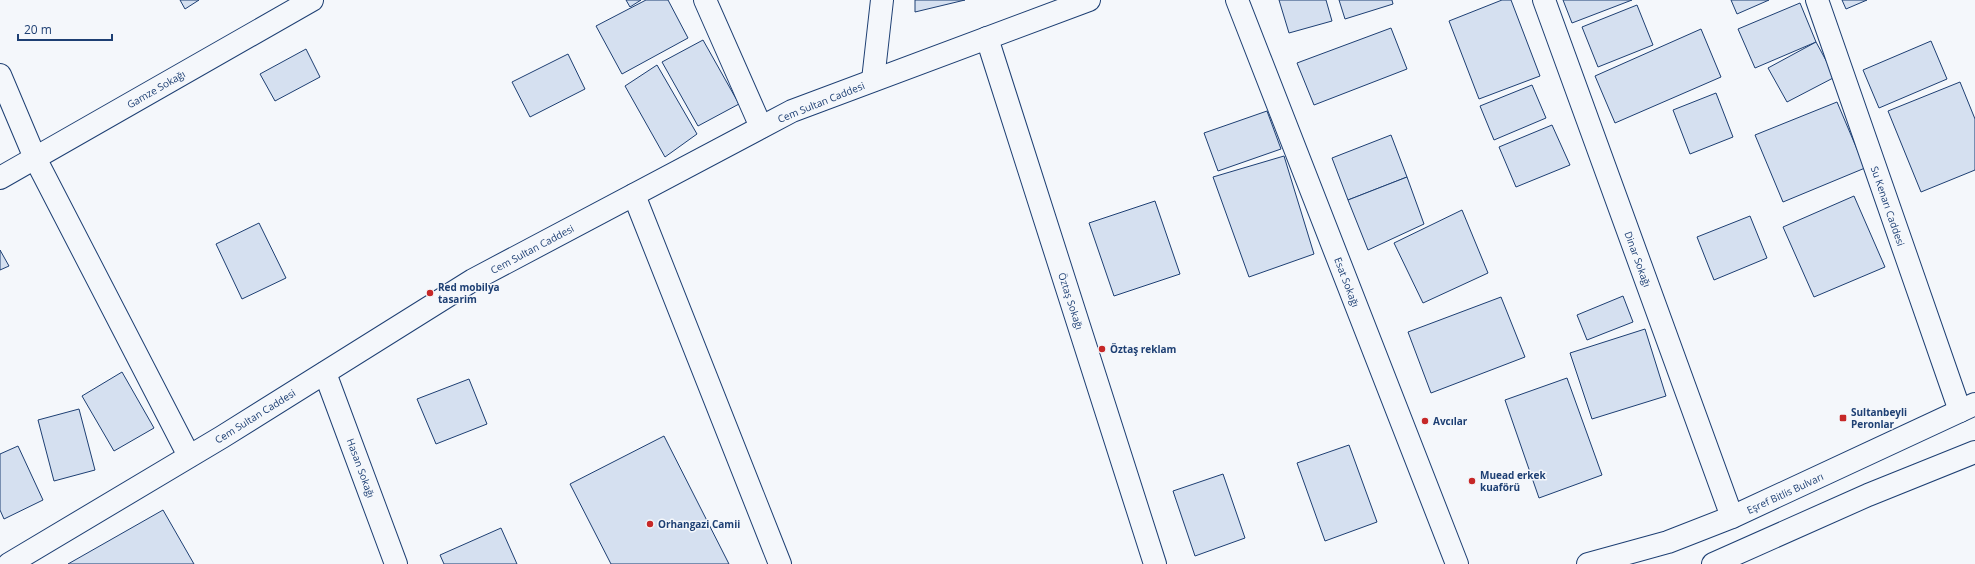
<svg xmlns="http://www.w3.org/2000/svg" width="1975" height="564" viewBox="0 0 1975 564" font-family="'Open Sans',sans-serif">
	<rect width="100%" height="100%" fill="#f4f7fb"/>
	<!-- building -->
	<g fill="#d5e0f0" stroke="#1d3f73">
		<path d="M 180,0 L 199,0 L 185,9 Z"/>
		<path d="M 626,0 L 641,0 L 630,7 Z"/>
		<path d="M 646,0 L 668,0 L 688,38 L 622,74 L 596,26 Z"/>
		<path d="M 915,0 L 965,0 L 915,12 Z"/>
		<path d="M 1279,0 L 1326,0 L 1332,21 L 1289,33 Z"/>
		<path d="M 1339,0 L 1392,0 L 1393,4 L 1345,19 Z"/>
		<path d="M 1502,0 L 1511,0 L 1540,76 L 1479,99 L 1449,21 Z"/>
		<path d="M 1563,0 L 1632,0 L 1572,23 Z"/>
		<path d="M 1731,0 L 1769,0 L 1737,14 Z"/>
		<path d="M 1842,0 L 1867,0 L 1846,9 Z"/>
		<path d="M 1800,3 L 1816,42 L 1755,68 L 1738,29 Z"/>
		<path d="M 1637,5 L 1653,45 L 1598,67 L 1582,27 Z"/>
		<path d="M 1391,28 L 1407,69 L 1314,105 L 1297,63 Z"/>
		<path d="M 1701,29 L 1721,77 L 1615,123 L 1595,76 Z"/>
		<path d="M 703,40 L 739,104 L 698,126 L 662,62 Z"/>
		<path d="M 1931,41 L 1947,79 L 1879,108 L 1863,70 Z"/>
		<path d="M 1816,42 L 1835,77 L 1787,102 L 1768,68 Z"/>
		<path d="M 306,49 L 320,77 L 275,101 L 260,74 Z"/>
		<path d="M 568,54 L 585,89 L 530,117 L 512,82 Z"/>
		<path d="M 657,65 L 697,134 L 665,157 L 625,86 Z"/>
		<path d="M 1960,82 L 1975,119 L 1975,170 L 1921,192 L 1888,111 Z"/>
		<path d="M 1532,85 L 1546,118 L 1494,140 L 1480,106 Z"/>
		<path d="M 1716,93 L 1733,137 L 1690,154 L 1673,110 Z"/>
		<path d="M 1837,102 L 1865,168 L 1783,202 L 1755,135 Z"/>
		<path d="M 1267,111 L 1281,149 L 1218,171 L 1204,133 Z"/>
		<path d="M 1552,125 L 1570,165 L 1516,187 L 1499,147 Z"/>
		<path d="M 1391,135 L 1407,177 L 1348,200 L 1332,158 Z"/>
		<path d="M 1284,156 L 1314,254 L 1249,277 L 1213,177 Z"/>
		<path d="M 1407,177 L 1424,224 L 1368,250 L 1348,200 Z"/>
		<path d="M 1854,196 L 1885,267 L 1814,297 L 1783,227 Z"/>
		<path d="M 1155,201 L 1180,274 L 1114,296 L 1089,223 Z"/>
		<path d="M 1462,210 L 1488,273 L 1423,303 L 1394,243 Z"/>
		<path d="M 1750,216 L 1767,258 L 1714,280 L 1697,237 Z"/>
		<path d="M 259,223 L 286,278 L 242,299 L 216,244 Z"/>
		<path d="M 0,250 L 9,266 L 0,270 Z"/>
		<path d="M 1623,296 L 1633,322 L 1587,340 L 1577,315 Z"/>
		<path d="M 1501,297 L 1525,357 L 1431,393 L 1408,332 Z"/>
		<path d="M 1645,329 L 1666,396 L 1592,419 L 1570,353 Z"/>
		<path d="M 122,372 L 154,428 L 114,451 L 82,396 Z"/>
		<path d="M 1567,378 L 1602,475 L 1539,498 L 1505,400 Z"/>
		<path d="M 469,379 L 487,424 L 436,444 L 417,399 Z"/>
		<path d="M 79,409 L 95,470 L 54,481 L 38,420 Z"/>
		<path d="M 664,436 L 729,564 L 611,564 L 570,484 Z"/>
		<path d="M 1349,445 L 1377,522 L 1325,541 L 1297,463 Z"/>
		<path d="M 18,446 L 43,500 L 4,519 L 0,510 L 0,454 Z"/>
		<path d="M 1223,474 L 1245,538 L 1195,556 L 1173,491 Z"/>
		<path d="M 163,510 L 194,564 L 68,564 Z"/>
		<path d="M 501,528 L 517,564 L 444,564 L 440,555 Z"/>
	</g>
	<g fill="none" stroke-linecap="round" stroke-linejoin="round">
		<!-- minor casing -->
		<g stroke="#1d3f73" stroke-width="24">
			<g id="minor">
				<path d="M 705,0 L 761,127"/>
				<path d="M 1237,0 L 1457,564"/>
				<path d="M 1544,0 L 1732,517"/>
				<path d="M 1817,0 L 1960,411"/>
				<path d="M 987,38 L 1155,564"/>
				<path d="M 0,75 L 35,158 L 189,456"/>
				<path d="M 873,80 L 882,0"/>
				<path d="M 0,178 L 312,0"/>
				<path d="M 634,195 L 780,564"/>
				<path d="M 325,373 L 396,564"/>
				<path d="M 9,564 L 222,437 L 473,280 L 792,111 L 1089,0"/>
			</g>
		</g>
		<!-- primary casing -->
		<g stroke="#1d3f73" stroke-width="24">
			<g id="primary">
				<path d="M 1588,564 L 1668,542 L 1732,517 L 1975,404"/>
				<path d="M 1713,564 L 1868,495 L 1975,452"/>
			</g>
		</g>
		<!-- minor -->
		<use href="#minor" stroke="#f4f7fb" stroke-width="22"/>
		<!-- primary -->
		<use href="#primary" stroke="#f4f7fb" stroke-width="22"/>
	</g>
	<!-- markers -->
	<g fill="#c62828" stroke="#f4f7fb" stroke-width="1.5">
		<circle cx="430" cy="293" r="4"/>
		<circle cx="1102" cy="349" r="4"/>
		<rect x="1839" y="414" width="8" height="8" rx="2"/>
		<circle cx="1425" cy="421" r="4"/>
		<circle cx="1472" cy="481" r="4"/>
		<circle cx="650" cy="524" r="4"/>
	</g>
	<g text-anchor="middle" stroke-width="3" stroke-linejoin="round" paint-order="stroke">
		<!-- street labels -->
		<g font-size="10" fill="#1d3f73" stroke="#f4f7fb">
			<text transform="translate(156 89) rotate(-30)" y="4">Gamze Sokağı</text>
			<text transform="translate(821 102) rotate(-22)" y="4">Cem Sultan Caddesi</text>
			<text transform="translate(1888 206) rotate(71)" y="4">Su Kenarı Caddesi</text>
			<text transform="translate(532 249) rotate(-28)" y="4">Cem Sultan Caddesi</text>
			<text transform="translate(1638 259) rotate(70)" y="4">Dinar Sokağı</text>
			<text transform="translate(1347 282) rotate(69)" y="4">Esat Sokağı</text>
			<text transform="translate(1071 301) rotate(72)" y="4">Öztaş Sokağı</text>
			<text transform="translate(255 416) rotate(-32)" y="4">Cem Sultan Caddesi</text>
			<text transform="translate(361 468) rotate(70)" y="4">Hasan Sokağı</text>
			<text transform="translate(1785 493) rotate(-25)" y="4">Eşref Bitlis Bulvarı</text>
		</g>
		<!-- poi labels -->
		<g font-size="10" font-weight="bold" fill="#1d3f73" stroke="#f4f7fb" text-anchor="start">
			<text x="438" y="291">Red mobilya<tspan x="438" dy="12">tasarim</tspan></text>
			<text x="1110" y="353">Öztaş reklam</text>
			<text x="1851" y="416">Sultanbeyli<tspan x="1851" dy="12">Peronlar</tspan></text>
			<text x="1433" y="425">Avcılar</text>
			<text x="1480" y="479">Muead erkek<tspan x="1480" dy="12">kuaförü</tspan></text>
			<text x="658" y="528">Orhangazi Camii</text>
		</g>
	</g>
	<!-- scale -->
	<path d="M18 34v6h94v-6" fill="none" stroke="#1d3f73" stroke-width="2"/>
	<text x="24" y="34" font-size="12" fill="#1d3f73" stroke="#f4f7fb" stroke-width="3" paint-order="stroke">20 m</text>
</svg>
